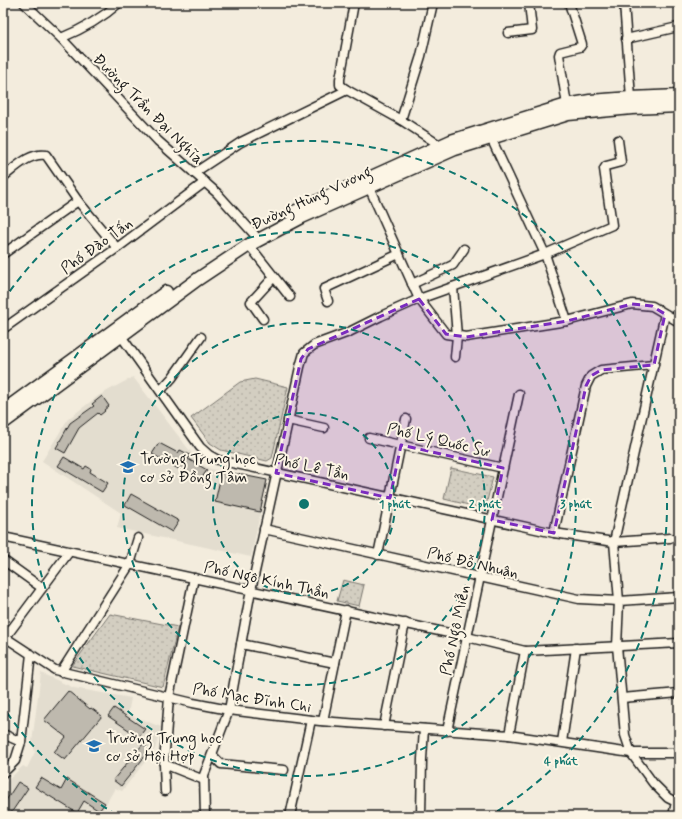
<svg xmlns="http://www.w3.org/2000/svg" width="682" height="819" viewBox="0 0 682 819" font-family="Mynerve,sans-serif">
	<defs>
		<pattern id="park-dots" width="8" height="8" patternUnits="userSpaceOnUse"><rect width="8" height="8" fill="#d3cec1"/><path d="M2 2h.1M6 6h.1" fill="none" stroke="#b5b0a5" stroke-width="1.8" stroke-linecap="round"/></pattern>
	</defs>
	<rect width="100%" height="100%" fill="#f3ecdd"/>
	<filter id="ink" filterUnits="userSpaceOnUse"><feTurbulence type="fractalNoise" baseFrequency=".025" numOctaves="2"/><feDisplacementMap in="SourceGraphic" scale="8" xChannelSelector="R" yChannelSelector="G"/><feConvolveMatrix kernelMatrix="1 2 1 2 8 2 1 2 1" color-interpolation-filters="sRGB"/></filter>
	<g filter="url(#ink)">
		<!-- built -->
		<g fill="#e3ddcf">
			<path d="M 133,377 L 200,464 L 211,469 L 267,480 L 251,557 L 117,528 L 121,513 L 42,461 L 68,419 L 98,396 Z"/>
			<path d="M 41,673 L 74,688 L 131,698 L 128,714 L 161,727 L 155,749 L 122,791 L 115,788 L 99,816 L 3,816 L 3,785 L 23,766 L 27,768 L 35,752 L 32,742 Z"/>
		</g>
		<!-- park -->
		<g fill="url(#park-dots)" stroke="#78756e">
			<path d="M 255,379 L 288,387 L 272,458 L 267,461 L 221,450 L 210,443 L 191,418 L 240,382 Z"/>
			<path d="M 451,468 L 493,477 L 485,509 L 444,499 Z"/>
			<path d="M 343,580 L 364,585 L 359,606 L 337,601 Z"/>
			<path d="M 110,614 L 178,627 L 163,687 L 72,666 Z"/>
		</g>
		<!-- building -->
		<g fill="#beb9ae" stroke="#1c1c1c">
			<path d="M 102,396 L 109,406 L 104,410 L 105,411 L 100,415 L 98,413 L 79,428 L 65,453 L 56,448 L 70,423 L 94,406 L 92,404 Z"/>
			<path d="M 159,443 L 178,453 L 180,450 L 190,455 L 188,459 L 207,470 L 200,481 L 152,454 Z"/>
			<path d="M 64,457 L 84,469 L 86,466 L 91,469 L 90,472 L 108,483 L 102,492 L 58,466 Z"/>
			<path d="M 222,471 L 267,480 L 260,512 L 215,502 Z"/>
			<path d="M 131,494 L 179,521 L 172,532 L 125,505 Z"/>
			<path d="M 68,691 L 90,709 L 91,708 L 102,716 L 65,760 L 54,752 L 66,737 L 44,720 Z"/>
			<path d="M 114,708 L 145,729 L 139,737 L 108,716 Z"/>
			<path d="M 143,744 L 150,750 L 121,786 L 113,780 Z"/>
			<path d="M 41,778 L 61,790 L 67,779 L 105,803 L 99,811 L 84,801 L 77,813 L 35,787 Z"/>
			<path d="M 18,782 L 28,788 L 9,816 L 3,816 L 3,805 Z"/>
		</g>
		<g fill="none" stroke-linecap="round" stroke-linejoin="round">
			<!-- minor casing -->
			<g stroke="#1c1c1c" stroke-width="11">
				<g id="minor">
					<path d="M 24,3 L 61,38 L 158,141 L 217,193 L 254,234"/>
					<path d="M 354,3 L 340,79 L 340,85 L 347,90 L 401,120"/>
					<path d="M 433,3 L 421,56 L 401,120 L 441,146"/>
					<path d="M 624,3 L 631,98"/>
					<path d="M 508,33 L 532,30 L 529,3"/>
					<path d="M 61,38 C 83,29 101,19 119,3"/>
					<path d="M 626,39 L 678,27"/>
					<path d="M 567,105 L 559,55 L 560,52 L 580,47 L 582,44 L 569,3"/>
					<path d="M 491,138 L 545,254 L 567,321"/>
					<path d="M 194,173 L 241,142 L 347,90"/>
					<path d="M 3,177 C 15,168 30,152 46,155 L 78,201 L 117,248"/>
					<path d="M 369,187 L 419,299 L 446,334 L 466,337 L 567,321 L 632,304 L 652,306 L 679,322"/>
					<path d="M 249,245 L 290,297"/>
					<path d="M 3,254 L 78,201"/>
					<path d="M 412,284 L 453,265 L 464,249"/>
					<path d="M 453,287 L 457,336 L 455,357"/>
					<path d="M 328,301 L 324,289 L 399,254"/>
					<path d="M 665,314 L 614,542 L 619,601 L 617,646 L 625,735 L 631,753 L 653,783 L 668,798 L 676,802 L 673,816"/>
					<path d="M 263,319 L 251,302 L 274,277"/>
					<path d="M 3,329 L 117,248 L 205,182"/>
					<path d="M 121,336 L 200,447 L 209,455 L 218,460 L 554,533 L 614,542 L 670,538"/>
					<path d="M 161,390 L 172,378 L 201,337"/>
					<path d="M 288,420 L 324,428"/>
					<path d="M 369,438 L 503,468"/>
					<path d="M 264,529 L 579,599 L 619,601 L 679,597"/>
					<path d="M 554,533 L 586,386 L 591,376 L 601,370 L 654,365"/>
					<path d="M 3,537 L 467,637 L 525,651 L 679,643"/>
					<path d="M 378,555 L 406,419"/>
					<path d="M 3,560 L 42,588"/>
					<path d="M 3,636 L 55,670 L 193,703 L 229,710 L 320,721 L 509,735 L 631,753 L 679,753"/>
					<path d="M 5,638 L 69,552"/>
					<path d="M 241,644 L 335,663"/>
					<path d="M 61,672 L 130,564 L 138,538"/>
					<path d="M 622,698 L 679,693"/>
					<path d="M 323,721 L 346,610"/>
					<path d="M 384,726 L 405,623"/>
					<path d="M 447,731 L 519,394"/>
					<path d="M 3,734 L 21,742"/>
					<path d="M 509,735 L 525,651"/>
					<path d="M 562,742 L 576,648"/>
					<path d="M 212,755 L 221,764 L 284,770"/>
					<path d="M 164,764 L 204,780"/>
					<path d="M 3,773 L 15,761 L 21,742 L 31,654"/>
					<path d="M 165,791 L 164,764 L 169,697 L 194,578"/>
					<path d="M 205,816 L 204,775 L 229,710 L 251,590 L 300,367 L 304,353 L 314,345 L 349,332 L 381,316 L 419,299 L 545,254 L 612,225 L 604,169 L 606,166 L 621,162 L 618,140"/>
					<path d="M 290,816 L 311,720"/>
					<path d="M 421,816 L 422,759 L 424,729"/>
				</g>
			</g>
			<!-- primary casing -->
			<g stroke="#1c1c1c" stroke-width="15">
				<g id="primary">
					<path d="M 292,213 L 451,141 L 567,105 L 590,101 L 631,98 L 679,96"/>
					<path d="M 3,411 L 166,292"/>
					<path d="M 3,423 L 198,279 L 249,245 L 302,217 L 455,149 L 568,114 L 632,108 L 679,106"/>
				</g>
			</g>
			<!-- minor -->
			<use href="#minor" stroke="#fcf5e5" stroke-width="8"/>
			<!-- primary -->
			<use href="#primary" stroke="#fcf5e5" stroke-width="12"/>
		</g>
	</g>
	<!-- marked area -->
	<path fill="#7b2cbf" fill-opacity="0.2" stroke="#7b2cbf" stroke-width="3" stroke-dasharray="8 5" stroke-linejoin="round" d="M 419,299 L 446,334 L 466,337 L 567,321 L 632,304 L 652,306 L 665,314 L 654,365 L 601,370 L 591,376 L 586,386 L 554,533 L 492,520 L 503,468 L 401,445 L 390,498 L 276,473 L 301,359 L 308,349 Z"/>
	<!-- distance rings -->
	<g fill="none" stroke="#0f766e" stroke-width="2" stroke-dasharray="7 5">
		<circle cx="304" cy="504" r="91"/>
		<circle cx="304" cy="504" r="181"/>
		<circle cx="304" cy="504" r="272"/>
		<path d="M117 815A363 363 0 0 1 3 707M3 301A363 363 0 1 1 491 815"/>
	</g>
	<!-- icons -->
	<defs>
		<g id="school-bare" transform="scale(1.2)"><path d="M0-5L7-2L0 1L-7-2ZM-4 1L0 2.5L4 1V4Q0 6-4 4Z" fill="#1f6fb2" stroke="#fcf5e5" stroke-width="2.5" paint-order="stroke"/></g>
	</defs>
	<g fill-rule="evenodd">
		<use href="#school-bare" x="128" y="467"/>
		<use href="#school-bare" x="94" y="746"/>
	</g>
	<g text-anchor="middle" stroke-width="4" stroke-linejoin="round" paint-order="stroke">
		<!-- street labels -->
		<g font-size="16" fill="#1c1c1c" stroke="#fcf5e5">
			<text transform="translate(149 108) rotate(45)" y="6">Đường Trần Đại Nghĩa</text>
			<text transform="translate(311 197) rotate(-25)" y="6">Đường Hùng Vương</text>
			<text transform="translate(96 245) rotate(-36)" y="6">Phố Đào Tấn</text>
			<text transform="translate(439 439) rotate(13)" y="6">Phố Lý Quốc Sư</text>
			<text transform="translate(312 466) rotate(12)" y="6">Phố Lê Tần</text>
			<text transform="translate(473 562) rotate(13)" y="6">Phố Đỗ Nhuận</text>
			<text transform="translate(267 579) rotate(12)" y="6">Phố Ngô Kính Thần</text>
			<text transform="translate(454 630) rotate(-78)" y="6">Phố Ngô Miễn</text>
			<text transform="translate(252 697) rotate(9)" y="6">Phố Mạc Đĩnh Chi</text>
		</g>
		<!-- poi labels -->
		<g font-size="16" fill="#1c1c1c" stroke="#fcf5e5" text-anchor="start">
			<text x="140" y="464">Trường Trung học<tspan x="140" dy="18">cơ sở Đồng Tâm</tspan></text>
			<text x="106" y="743">Trường Trung học<tspan x="106" dy="18">cơ sở Hội Hợp</tspan></text>
		</g>
	</g>
	<circle cx="304" cy="504" r="6" fill="#0f766e" stroke="#fcf5e5" stroke-width="2"/>
	<g font-size="12" text-anchor="middle" font-weight="bold" fill="#0f766e" stroke="#fcf5e5" stroke-width="4" stroke-linejoin="round" paint-order="stroke">
		<text x="395" y="508">1 phút</text>
		<text x="485" y="508">2 phút</text>
		<text x="576" y="508">3 phút</text>
		<text x="561" y="765">4 phút</text>
	</g>
	<!-- margin -->
	<rect width="682" height="819" fill="none" stroke="#fcf5e5" stroke-width="16"/>
	<rect x="8" y="8" width="666" height="803" fill="none" stroke="#1c1c1c" stroke-width="1.5" filter="url(#ink)"/>
</svg>
